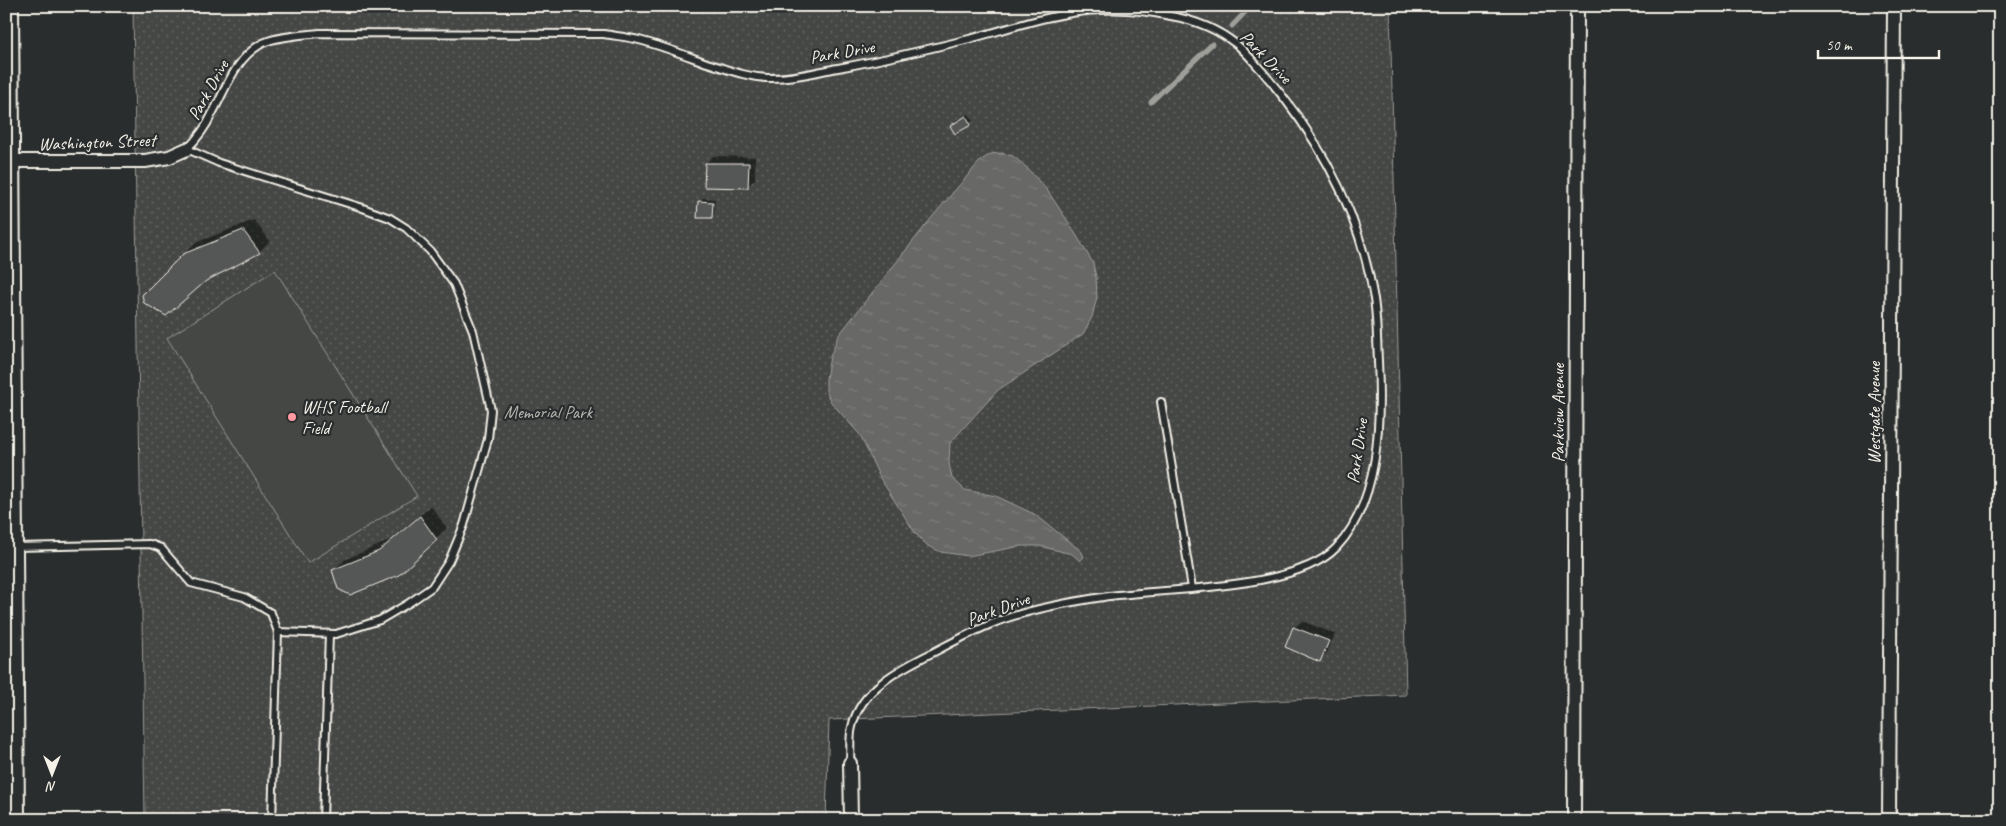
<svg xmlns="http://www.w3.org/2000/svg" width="2006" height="826" viewBox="0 0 2006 826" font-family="Caveat,sans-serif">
	<defs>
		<pattern id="grass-dots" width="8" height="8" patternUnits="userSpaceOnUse" patternTransform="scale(1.25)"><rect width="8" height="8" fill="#444645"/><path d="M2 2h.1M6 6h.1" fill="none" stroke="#606160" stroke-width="1.8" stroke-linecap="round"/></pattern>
		<pattern id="water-ripples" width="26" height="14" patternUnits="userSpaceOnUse" patternTransform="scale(1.25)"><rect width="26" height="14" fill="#676866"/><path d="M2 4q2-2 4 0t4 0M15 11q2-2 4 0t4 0" fill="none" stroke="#7d7e7c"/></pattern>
	</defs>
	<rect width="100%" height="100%" fill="#2a2d2e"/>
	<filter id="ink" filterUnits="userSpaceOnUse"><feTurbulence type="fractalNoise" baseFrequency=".02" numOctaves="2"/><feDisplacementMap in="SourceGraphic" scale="10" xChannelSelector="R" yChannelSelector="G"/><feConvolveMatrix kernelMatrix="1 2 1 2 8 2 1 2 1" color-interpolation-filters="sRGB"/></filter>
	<g filter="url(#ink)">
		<!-- grass -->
		<path fill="url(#grass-dots)" stroke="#9c9c96" d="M 133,6 L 1390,6 L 1406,695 L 829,720 L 826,820 L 145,820 Z"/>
		<!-- garden -->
		<path fill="#444645" stroke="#9c9c96" d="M 275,270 L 417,496 L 308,563 L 167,338 Z"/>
		<!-- water -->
		<path fill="url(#water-ripples)" stroke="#9f9f9a" d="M 1000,153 L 1013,156 L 1025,166 L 1047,190 L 1069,223 L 1093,263 L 1096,277 L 1097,297 L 1092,317 L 1083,334 L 998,390 L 950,443 L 949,463 L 952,478 L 965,490 L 996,496 L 1036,515 L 1081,551 L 1084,557 L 1080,561 L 1072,554 L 1039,546 L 1022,546 L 968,556 L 941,552 L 928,546 L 915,533 L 880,478 L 860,435 L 831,402 L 826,391 L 826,378 L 830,357 L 838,336 L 933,216 L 981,160 L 991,154 Z"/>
		<!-- shadow -->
		<g fill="#0007">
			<path d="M 969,114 L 973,121 L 970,124 L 951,126 Z"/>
			<path d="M 713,156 L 755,157 L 755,179 L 748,186 L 706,163 Z"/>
			<path d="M 703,198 L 715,199 L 714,214 L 711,217 L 699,202 Z"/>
			<path d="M 254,220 L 270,241 L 259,252 L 205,280 L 143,295 L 195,243 Z"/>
			<path d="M 431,506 L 447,528 L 398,574 L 333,571 L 344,560 L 391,540 Z"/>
			<path d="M 1302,621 L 1335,634 L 1327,653 L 1319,660 L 1294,628 Z"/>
		</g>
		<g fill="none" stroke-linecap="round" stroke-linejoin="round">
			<!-- stream -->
			<g stroke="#9f9f9a" stroke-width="5">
				<path d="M 1232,26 L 1251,6"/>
				<path d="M 1151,102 L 1212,44"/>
			</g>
		</g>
		<!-- building -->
		<g fill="#555756" stroke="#f4f1e8">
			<path d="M 966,116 L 971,125 L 955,134 L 950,126 Z"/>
			<path d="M 705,163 L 749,163 L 748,188 L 704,187 Z"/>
			<path d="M 698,201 L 713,202 L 712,218 L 697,218 Z"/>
			<path d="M 243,230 L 260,253 L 206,281 L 166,316 L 144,303 L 142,295 L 183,254 Z"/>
			<path d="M 420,516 L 437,540 L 399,575 L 350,595 L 338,589 L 332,570 L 379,551 Z"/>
			<path d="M 1293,627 L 1329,641 L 1320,662 L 1285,647 Z"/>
		</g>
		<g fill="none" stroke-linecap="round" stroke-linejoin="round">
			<!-- service casing -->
			<g stroke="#f4f1e8" stroke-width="10">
				<g id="service">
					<path d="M 1161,402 L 1192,588"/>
					<path d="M 16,547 L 150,544 L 161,548 L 191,583 L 244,597 L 271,613 L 278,632 L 272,820"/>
					<path d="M 278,632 L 336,634 L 380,620 L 409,603 L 432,587 L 449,561 L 464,525 L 488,439 L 491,410 L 473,331 L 454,284 L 430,251 L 406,228 L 390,218 L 360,207 L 219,163 L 187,149 C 198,138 206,127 212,114 C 226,89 235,58 263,43 C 277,36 304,35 320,33 L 604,34 C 615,36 628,37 639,40 C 662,46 685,55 707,63 C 727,69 746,77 767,78 C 791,79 815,72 838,68 C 882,60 925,50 969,39 C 1011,28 1056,12 1100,10 C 1124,8 1147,11 1171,16 C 1194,20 1217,29 1236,44 C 1245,51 1253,61 1261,70 C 1318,135 1360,212 1374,299 C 1377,319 1377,341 1378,361 C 1381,421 1380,502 1336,548 C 1295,591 1162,588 1103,597 C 1070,602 1030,609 999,621 C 977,629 955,641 934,652 C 901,668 860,689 852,727 C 849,738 851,752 850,763"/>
					<path d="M 323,820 L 329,634"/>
				</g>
			</g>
			<!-- minor casing -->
			<g stroke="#f4f1e8" stroke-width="16">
				<g id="minor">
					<path d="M 6,161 L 145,161 L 169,157 L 187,149"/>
					<path d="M 850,763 L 851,820"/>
					<path d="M 1574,820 L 1577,6"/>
					<path d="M 1889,820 L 1894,6"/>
				</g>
			</g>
			<!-- tertiary casing -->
			<g stroke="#f4f1e8" stroke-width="20">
				<path id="tertiary" d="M 10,6 L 16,820"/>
			</g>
			<!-- service -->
			<use href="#service" stroke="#2a2d2e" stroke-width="6"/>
			<!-- minor -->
			<use href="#minor" stroke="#2a2d2e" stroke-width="12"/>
			<!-- tertiary -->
			<use href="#tertiary" stroke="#2a2d2e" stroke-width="16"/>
		</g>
	</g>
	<!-- markers -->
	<circle fill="#ff9aa2" stroke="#2a2d2e" stroke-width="2" cx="292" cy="417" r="5"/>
	<g text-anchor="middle" stroke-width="4.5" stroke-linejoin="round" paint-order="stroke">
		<!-- street labels -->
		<g font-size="18" fill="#f4f1e8" stroke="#2a2d2e">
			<text transform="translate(842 52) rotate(-10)" y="6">Park Drive</text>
			<text transform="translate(1266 57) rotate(46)" y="6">Park Drive</text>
			<text transform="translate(208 90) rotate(-61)" y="6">Park Drive</text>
			<text transform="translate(97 142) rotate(-2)" y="6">Washington Street</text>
			<text transform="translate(1558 413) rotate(-90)" y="6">Parkview Avenue</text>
			<text transform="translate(1874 413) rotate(-90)" y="6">Westgate Avenue</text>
			<text transform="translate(1357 451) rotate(-82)" y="6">Park Drive</text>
			<text transform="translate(998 609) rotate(-20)" y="6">Park Drive</text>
		</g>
		<!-- poi labels -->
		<g font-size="18" fill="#f4f1e8" stroke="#2a2d2e" text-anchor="start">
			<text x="302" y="413">WHS Football<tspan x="302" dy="21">Field</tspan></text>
		</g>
		<!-- park labels -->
		<g font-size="18" fill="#b6b5af" stroke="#2a2d2e">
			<text x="548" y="418">Memorial Park</text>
		</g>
	</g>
	<!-- margin -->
	<rect width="2006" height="826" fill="none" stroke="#2a2d2e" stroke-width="25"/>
	<rect x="12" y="12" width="1981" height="801" fill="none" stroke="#f4f1e8" stroke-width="2" filter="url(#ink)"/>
	<!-- north arrow -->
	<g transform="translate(52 774) rotate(180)" stroke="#2a2d2e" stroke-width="4" paint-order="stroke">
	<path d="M0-4L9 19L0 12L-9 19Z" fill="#f4f1e8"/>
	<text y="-8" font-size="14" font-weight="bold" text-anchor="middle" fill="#f4f1e8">N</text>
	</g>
	<!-- scale -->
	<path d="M1818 50v8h121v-8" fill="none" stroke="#f4f1e8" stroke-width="2.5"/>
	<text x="1826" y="50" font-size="15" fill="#f4f1e8" stroke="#2a2d2e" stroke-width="4" paint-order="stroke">50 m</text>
</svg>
